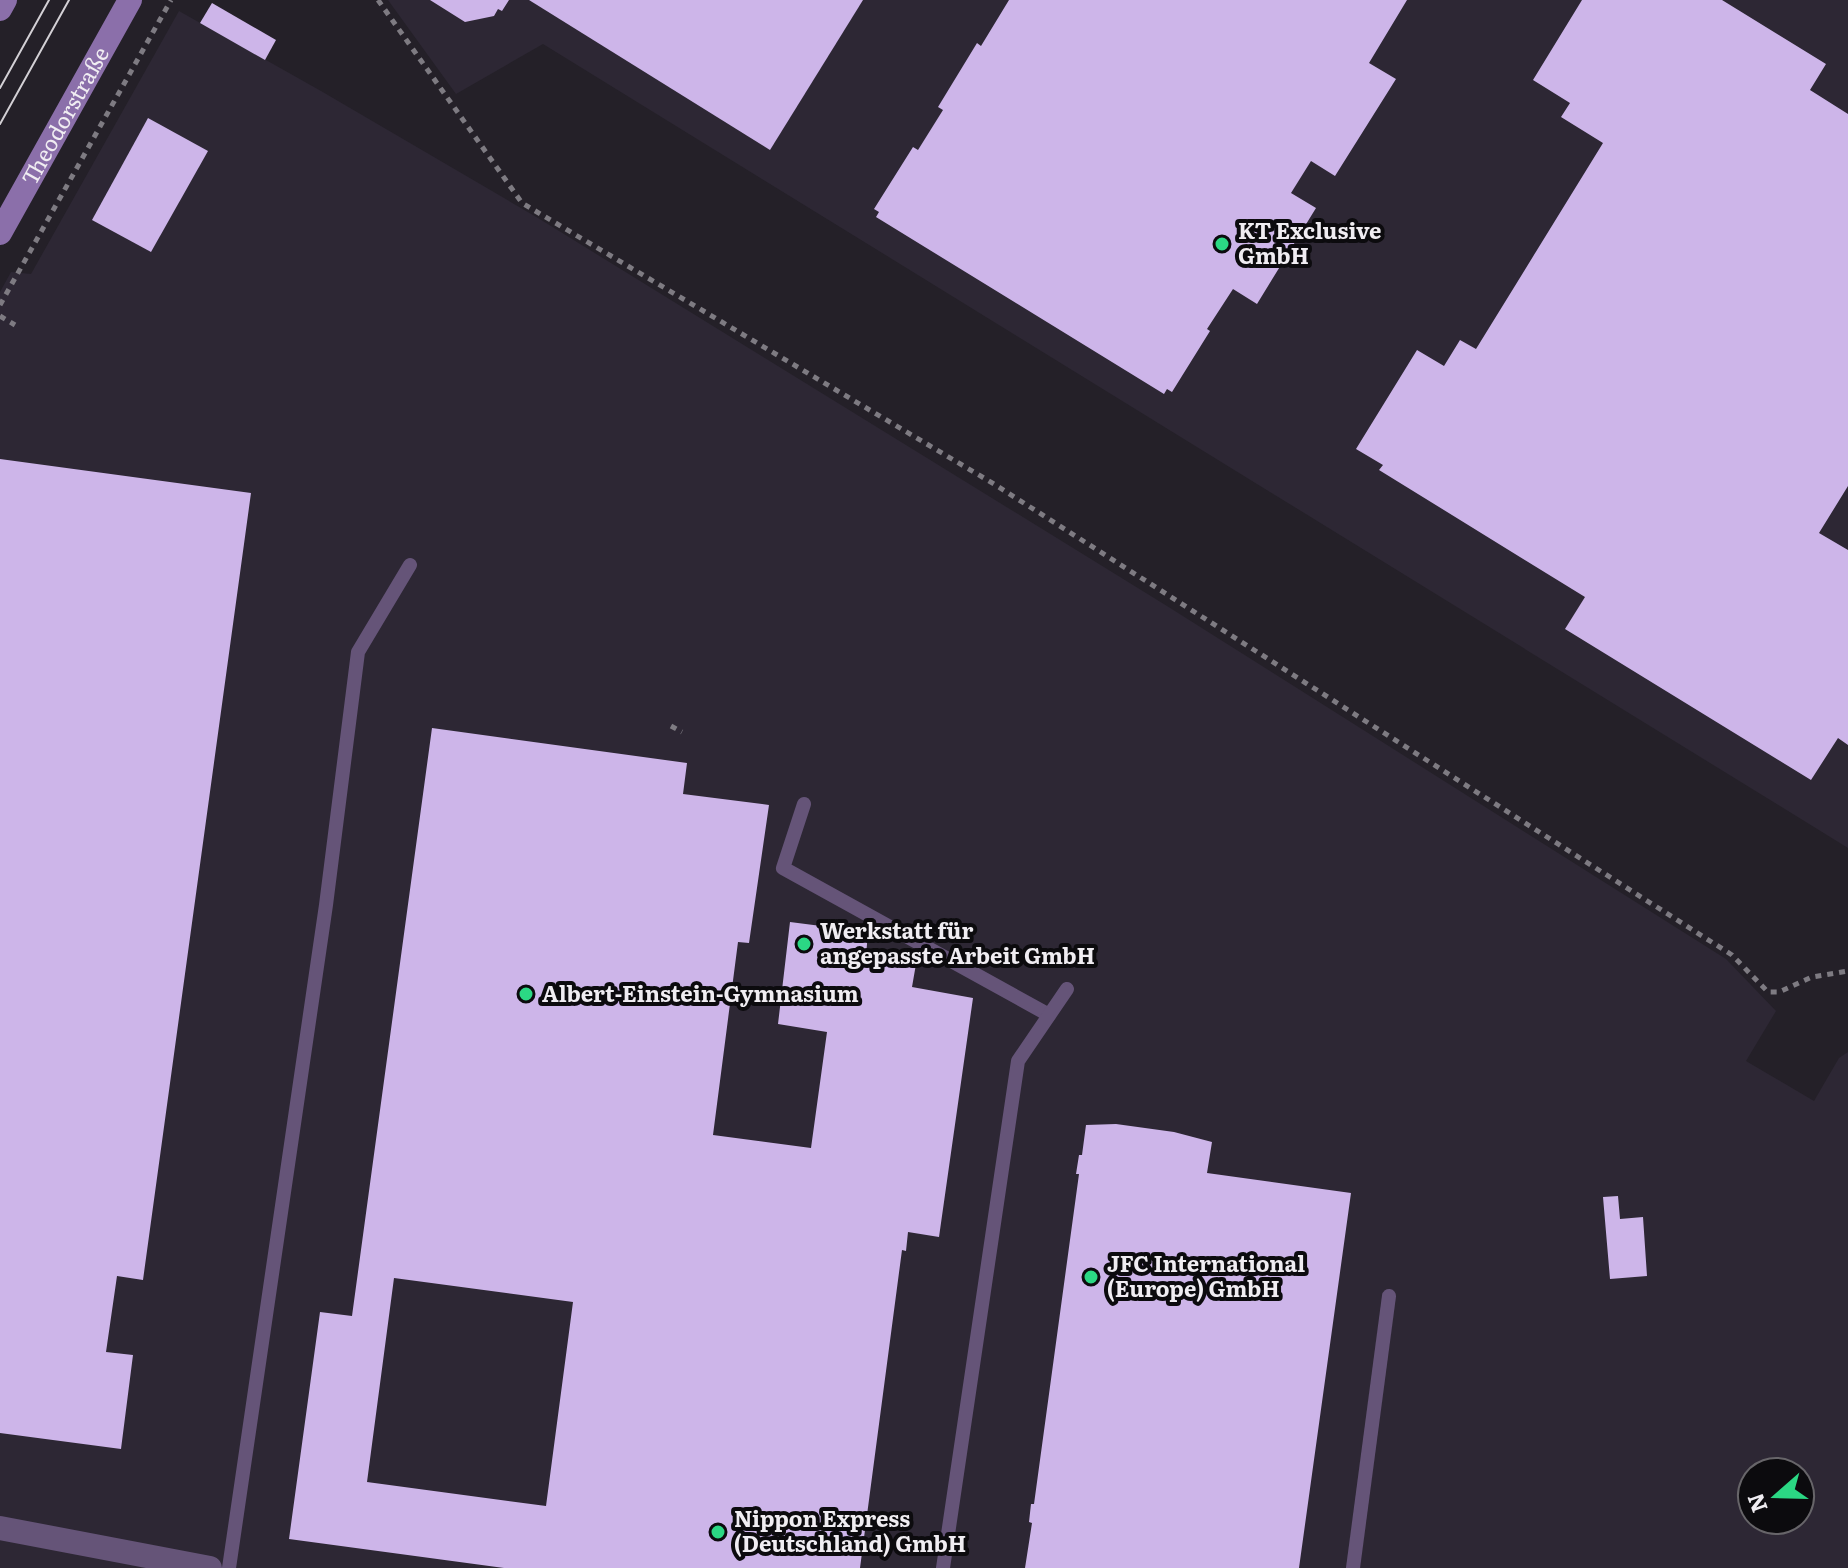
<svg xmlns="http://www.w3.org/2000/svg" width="1848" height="1568" viewBox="0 0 1848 1568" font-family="Literata,serif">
	<rect width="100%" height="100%" fill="#242028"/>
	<!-- built -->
	<g fill="#2d2734" fill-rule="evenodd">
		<path d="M 388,0 L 1848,0 L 1848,848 L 543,44 L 456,94 Z"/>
		<path d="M 179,11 L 321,91 L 538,218 L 1167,606 L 1726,959 L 1776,1011 L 1746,1061 L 1814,1101 L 1839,1058 L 1848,1052 L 1848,1568 L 0,1568 L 0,292 L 11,272 L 31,274 ZM 1752,1472 L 1800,1472 L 1800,1520 L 1752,1520 Z"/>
	</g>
	<!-- building -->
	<g fill="#cdb5e9" fill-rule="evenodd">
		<path d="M 430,0 L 509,0 L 502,11 L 498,9 L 494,16 L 465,22 Z"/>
		<path d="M 529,0 L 863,0 L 770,150 Z"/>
		<path d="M 1009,0 L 1407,0 L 1369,63 L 1396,79 L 1335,176 L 1311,161 L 1291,193 L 1316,208 L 1257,304 L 1233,289 L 1207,329 L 1210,331 L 1172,392 L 1167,389 L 1164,394 L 876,217 L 879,212 L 874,209 L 913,147 L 918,150 L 943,110 L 938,107 L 977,43 L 981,46 Z"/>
		<path d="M 1582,0 L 1722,0 L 1826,64 L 1810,90 L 1848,114 L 1848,486 L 1819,533 L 1848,550 L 1848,745 L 1838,738 L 1811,780 L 1565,629 L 1585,597 L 1379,470 L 1383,465 L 1356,449 L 1417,350 L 1444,366 L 1460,340 L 1476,349 L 1603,143 L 1561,117 L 1570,103 L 1533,80 Z"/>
		<path d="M 212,3 L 276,40 L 265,60 L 200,23 Z"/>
		<path d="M 148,118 L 208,151 L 151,252 L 92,220 Z"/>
		<path d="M 0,459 L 251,493 L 143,1280 L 117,1276 L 106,1352 L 133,1355 L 121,1449 L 0,1433 Z"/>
		<path d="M 432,728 L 687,763 L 683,794 L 769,805 L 749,943 L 738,942 L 713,1135 L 811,1148 L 827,1032 L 778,1024 L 790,922 L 868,932 L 866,956 L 916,964 L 912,987 L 973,998 L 939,1237 L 908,1232 L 906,1251 L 902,1250 L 860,1568 L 504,1568 L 289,1539 L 320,1312 L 352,1316 ZM 394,1278 L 573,1302 L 546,1506 L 367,1482 Z"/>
		<path d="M 1116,1124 L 1174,1132 L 1212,1142 L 1207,1173 L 1351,1193 L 1299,1568 L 1025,1568 L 1032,1523 L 1029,1522 L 1031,1504 L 1034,1504 L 1079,1174 L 1076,1174 L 1079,1155 L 1082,1155 L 1086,1125 Z"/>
		<path d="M 1618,1196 L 1620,1219 L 1643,1217 L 1647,1276 L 1610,1279 L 1603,1197 Z"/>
	</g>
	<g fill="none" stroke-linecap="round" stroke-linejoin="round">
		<!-- path -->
		<g stroke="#7e7b82" stroke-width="5" stroke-dasharray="6 6" stroke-linecap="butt">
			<path d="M 378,0 L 522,203 L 994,484 L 1732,955 L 1768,992 L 1779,992 L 1812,977 L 1848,971"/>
			<path d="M 0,305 L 171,0"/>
			<path d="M 0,316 L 15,325"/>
			<path d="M 671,726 L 682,732"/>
		</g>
		<!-- lane -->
		<g stroke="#655478" stroke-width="14">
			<path d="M 804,804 L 783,868 L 1049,1015"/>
			<path d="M 229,1568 L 326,905 L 358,652 L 410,565"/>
			<path d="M 943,1568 L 1018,1061 L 1067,989"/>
			<path d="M 1353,1568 L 1389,1296"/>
		</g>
		<!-- street -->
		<path stroke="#655478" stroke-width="24" d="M 0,1528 L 210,1568"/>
		<!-- secondary -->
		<g stroke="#8b6faa" stroke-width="24">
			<path d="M 0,9 L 5,0"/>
			<path id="s1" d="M 0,233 L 130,0"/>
		</g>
		<!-- tram -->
		<g stroke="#d3d0d5" stroke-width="2">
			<path d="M 0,88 L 49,0"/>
			<path d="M 0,124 L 69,0"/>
		</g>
	</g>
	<!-- markers -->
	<g fill="#2bd884" stroke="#0c0b0e" stroke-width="3">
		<circle cx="1222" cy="244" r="8"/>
		<circle cx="804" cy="944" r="8"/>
		<circle cx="526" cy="994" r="8"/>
		<circle cx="1091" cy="1277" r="8"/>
		<circle cx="718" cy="1532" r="8"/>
	</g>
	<g text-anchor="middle" stroke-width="8" stroke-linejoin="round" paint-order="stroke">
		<!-- street labels -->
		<g font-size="22" fill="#f0edf2" stroke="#0c0b0e">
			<text dy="8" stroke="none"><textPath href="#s1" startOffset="134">Theodorstraße</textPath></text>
		</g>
		<!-- poi labels -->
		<g font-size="22" font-weight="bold" fill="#f0edf2" stroke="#0c0b0e" text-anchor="start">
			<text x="1238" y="239">KT Exclusive<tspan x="1238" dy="25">GmbH</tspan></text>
			<text x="820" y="939">Werkstatt für<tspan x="820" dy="25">angepasste Arbeit GmbH</tspan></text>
			<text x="542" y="1002">Albert-Einstein-Gymnasium</text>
			<text x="1107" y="1272">JFC International<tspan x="1107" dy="25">(Europe) GmbH</tspan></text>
			<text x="734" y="1527">Nippon Express<tspan x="734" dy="25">(Deutschland) GmbH</tspan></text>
		</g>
	</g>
	<!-- north arrow -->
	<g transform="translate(1776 1496) rotate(250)"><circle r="38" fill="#0c0b0e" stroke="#676569" stroke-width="2"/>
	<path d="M0-6L14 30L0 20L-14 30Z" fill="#2bd884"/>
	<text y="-12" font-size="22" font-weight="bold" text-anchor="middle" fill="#f0edf2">N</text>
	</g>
</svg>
